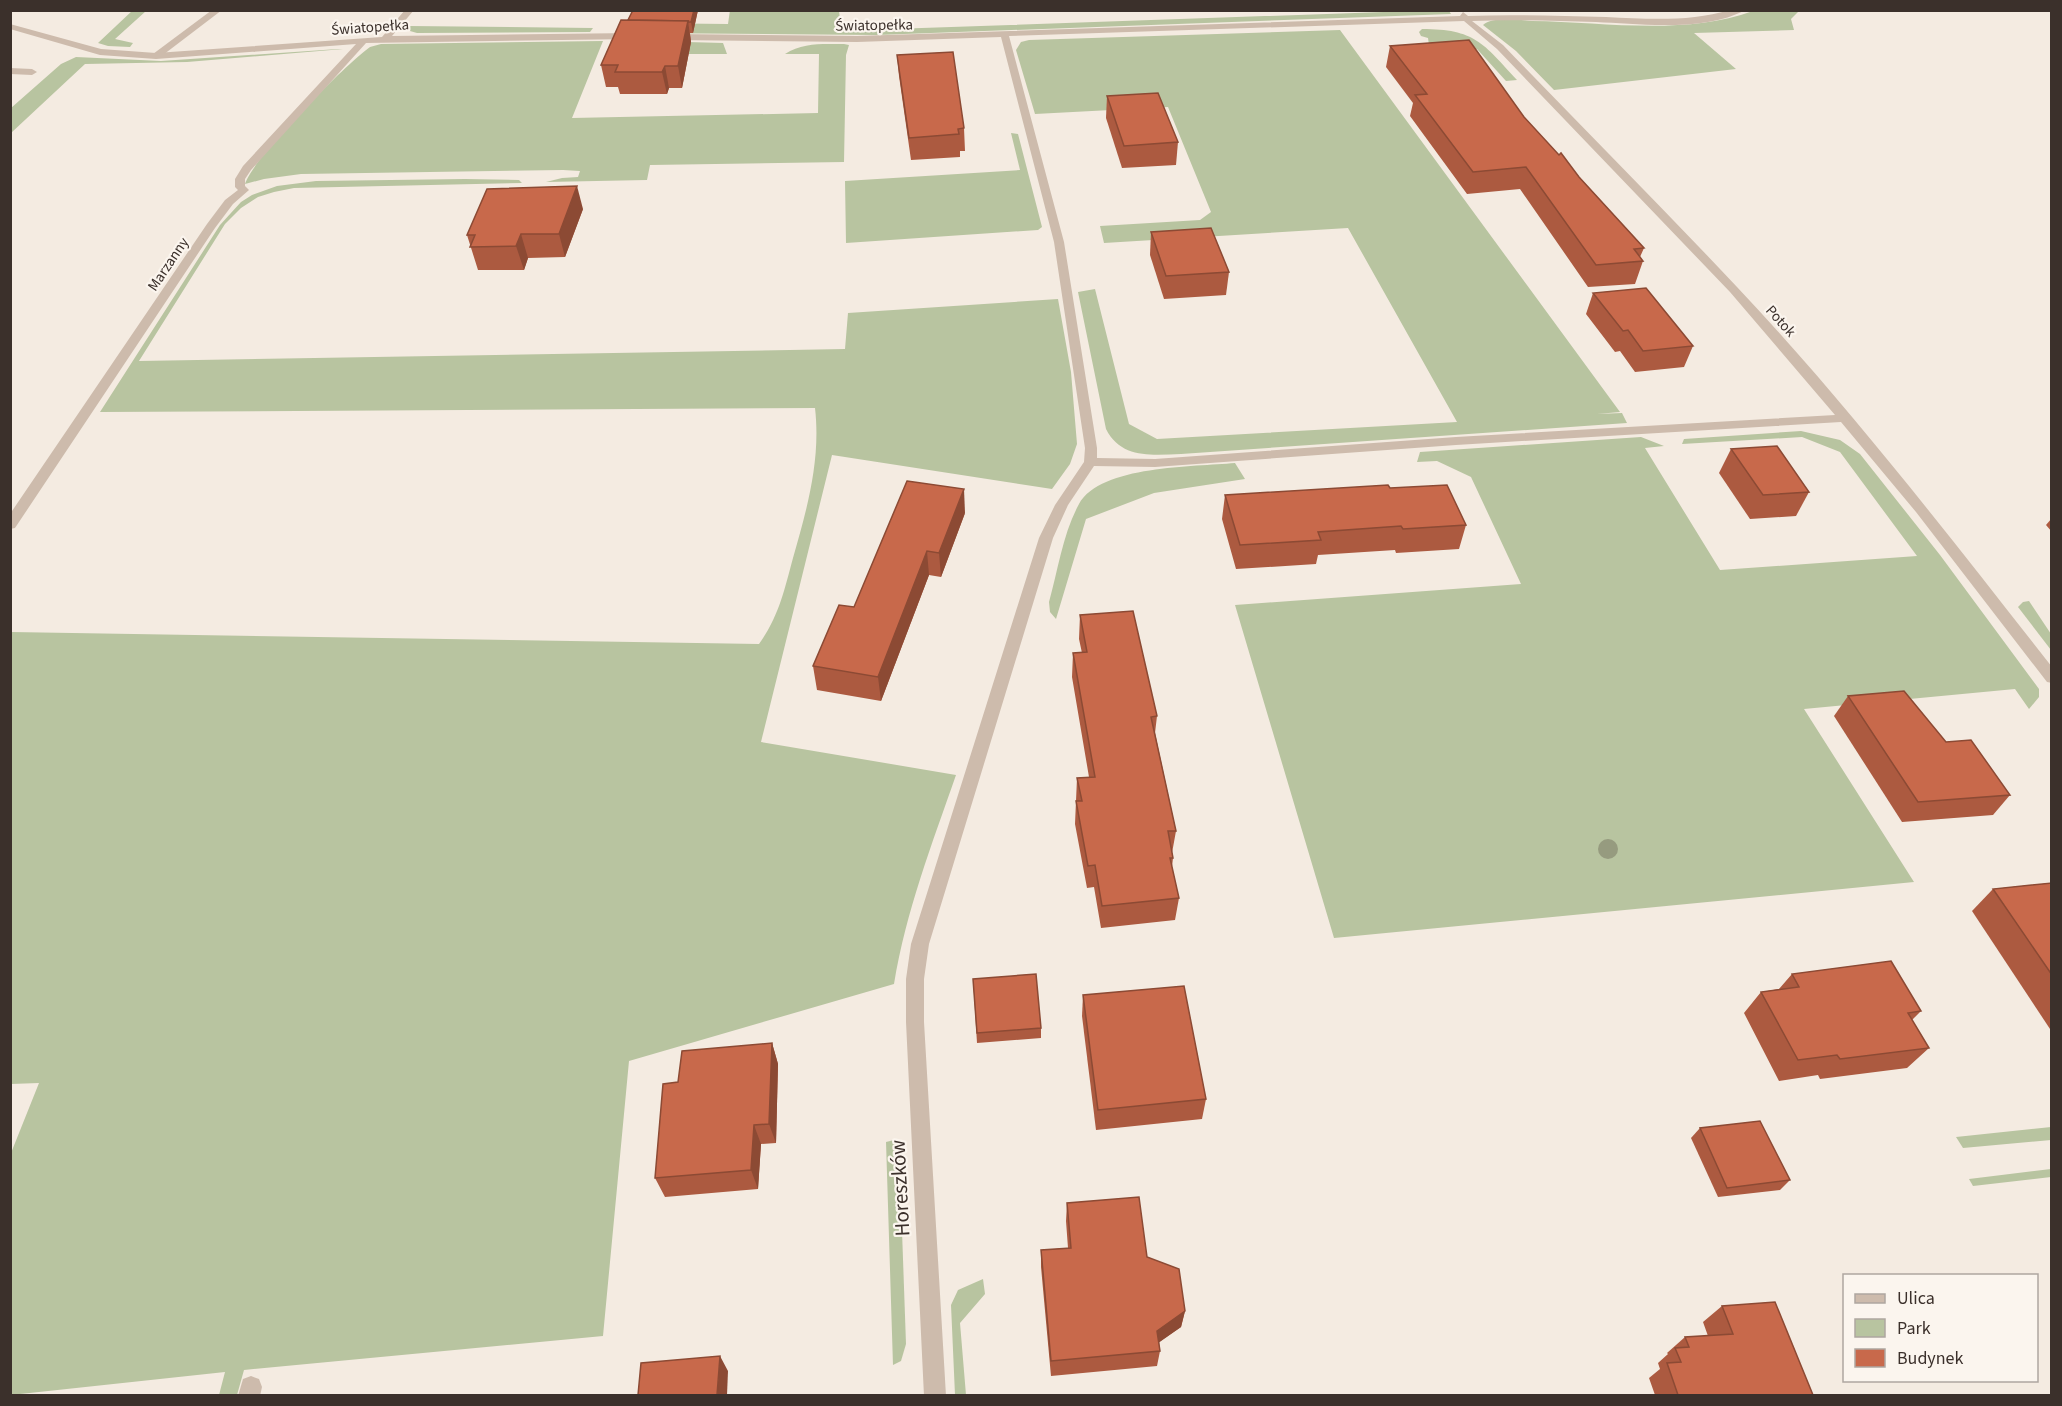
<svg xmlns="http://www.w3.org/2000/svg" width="2062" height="1406" viewBox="0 0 2062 1406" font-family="'Source Sans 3',sans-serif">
	<rect width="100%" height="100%" fill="#f4ebe1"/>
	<!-- green -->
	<g fill="#b8c4a0">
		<path d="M 133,10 L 146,11 L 115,39 L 133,43 L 130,47 L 108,46 L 98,43 Z"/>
		<path d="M 730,10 L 839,11 L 841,27 L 892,29 L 1440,10 L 1449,11 L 1451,14 L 877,35 L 644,33 L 636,23 L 728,24 Z"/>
		<path d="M 1753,11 L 1799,11 L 1791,19 L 1794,30 L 1694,33 L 1736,69 L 1554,90 L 1516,51 L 1483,25 C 1492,16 1519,20 1532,21 C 1604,22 1684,36 1753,11 Z"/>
		<path d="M 409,26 L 593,28 L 590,32 L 417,33 L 410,31 Z"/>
		<path d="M 1422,29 C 1475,29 1483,43 1517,80 L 1506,81 L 1477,49 L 1429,45 L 1428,38 L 1421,36 L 1419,32 Z"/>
		<path d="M 1340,30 L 1620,412 L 1597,414 L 1622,413 L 1627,423 L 1181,454 C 1152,455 1121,459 1106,429 L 1078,292 L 1095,289 L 1129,424 L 1157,439 L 1457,422 L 1348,228 L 1104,243 L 1100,226 L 1200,220 L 1211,212 L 1168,107 L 1035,114 L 1016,50 L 1021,42 L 1029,40 Z"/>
		<path d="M 603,41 L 572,118 L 818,113 L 819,54 L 785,54 C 803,42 824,44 844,44 L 849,45 L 846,55 L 844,162 L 650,165 L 647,180 L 546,182 L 562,178 L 578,177 L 580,171 L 563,170 L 301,174 L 264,179 L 245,184 C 255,155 343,67 370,47 L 381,44 Z"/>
		<path d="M 687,42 L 723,43 L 727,54 L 682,54 Z"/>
		<path d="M 338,49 L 343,49 L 187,62 L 85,64 L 11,133 L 11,108 L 61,64 L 76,57 L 161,61 Z"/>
		<path d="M 1011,133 L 1018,134 L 1042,227 L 1038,230 L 846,243 L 845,181 L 1020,170 Z"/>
		<path d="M 465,179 L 519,180 L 522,183 L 294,188 L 274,192 L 258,197 L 241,208 L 225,224 L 139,361 L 845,349 L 848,313 L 1058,299 L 1071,372 L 1077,444 L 1070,464 L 1052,489 L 832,455 L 761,742 L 956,775 C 932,844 906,911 894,984 L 629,1061 L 603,1336 L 244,1370 L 237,1395 L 219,1395 L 225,1372 L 11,1395 L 11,1153 L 39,1083 L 11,1084 L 11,632 L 759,644 C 779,616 784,591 793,558 C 807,509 821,460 815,408 L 100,412 L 220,225 L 241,202 L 252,195 L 277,186 L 316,181 Z"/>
		<path d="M 1801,431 L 1840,440 L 1860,454 L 1940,555 L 2039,689 L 2039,697 L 2029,709 L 2015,689 L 1804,709 L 1914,882 L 1334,938 L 1235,605 L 1521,584 L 1471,477 L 1437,461 L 1417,462 L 1420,452 L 1641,437 L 1664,446 L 1645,448 L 1720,570 L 1917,556 L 1840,452 L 1802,437 L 1682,444 L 1684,439 Z"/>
		<path d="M 1235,463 L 1245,479 L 1154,493 L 1086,519 L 1056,619 L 1050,612 L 1049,602 C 1058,570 1063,533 1079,504 C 1101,465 1194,467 1235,463 Z"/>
		<path d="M 2029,601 L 2051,634 L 2051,650 L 2018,607 L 2023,602 Z"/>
		<path d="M 2051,1127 L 2051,1140 L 1963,1148 L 1956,1137 Z"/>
		<path d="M 894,1140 L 899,1146 L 906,1344 L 901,1361 L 893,1365 L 886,1142 Z"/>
		<path d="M 2051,1169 L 2051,1177 L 1973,1186 L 1969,1179 Z"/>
		<path d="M 983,1279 L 985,1294 L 960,1323 L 966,1395 L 955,1395 L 951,1305 L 958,1290 Z"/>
	</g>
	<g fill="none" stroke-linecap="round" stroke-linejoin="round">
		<!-- lane -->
		<g fill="#cdbbac" fill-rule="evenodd">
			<path d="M 212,10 L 222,10 L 159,58 L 153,58 L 153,54 Z"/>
			<path d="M 10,68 L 32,69 L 37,72 L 32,75 L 10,74 Z"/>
		</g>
		<!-- street -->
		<g fill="#cdbbac" fill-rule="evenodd">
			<path d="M 405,10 L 414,10 L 392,36 L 633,33 L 637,36 L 633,39 L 366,43 L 251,170 L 245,179 L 245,186 L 249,190 L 233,204 L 215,228 L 15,528 L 10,529 L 10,514 L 207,224 L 225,200 L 238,190 L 235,187 L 235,179 L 243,166 L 356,44 L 156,59 L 100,55 L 10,29 L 10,24 L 101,49 L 156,53 L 382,37 Z"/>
			<path d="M 1730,10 L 1745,10 C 1706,32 1639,24 1596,22 C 1555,21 1514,19 1472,21 L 1503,45 C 1581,126 1660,205 1737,287 C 1849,406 1950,537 2052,667 L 2052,683 L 2047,682 L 1916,512 L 1841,422 L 1456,445 L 1155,467 L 1094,466 L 1068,505 L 1053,538 L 929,944 L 924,979 L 924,1022 L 946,1396 L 924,1396 L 906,1022 L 906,979 L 911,944 L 1039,538 L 1055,505 L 1084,462 L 1085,448 L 1054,242 L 1001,37 L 857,42 L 672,40 L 668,37 L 672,34 L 857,36 L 1460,16 L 1463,12 L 1468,16 C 1514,14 1560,16 1606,17 C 1648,19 1690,22 1730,10 ZM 1464,21 L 1497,49 L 1730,292 L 1835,415 L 1456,437 L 1155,459 L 1097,458 L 1097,448 L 1064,242 L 1009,36 Z"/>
			<path d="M 251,1376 L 259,1379 L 262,1387 L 260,1396 L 238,1396 L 243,1379 Z"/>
		</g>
	</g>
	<!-- trees -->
	<circle fill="#969b7f" cx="1608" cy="849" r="10"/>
	<!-- wall -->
	<g fill="#ac5a40">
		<path d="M 633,10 L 698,10 L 693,33 L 690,33 L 691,42 L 682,88 L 669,88 L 667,94 L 620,94 L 618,87 L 606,87 L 601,65 L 628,20 Z"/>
		<path d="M 1390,46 L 1524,117 L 1644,248 L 1640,257 L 1643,261 L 1635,284 L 1588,287 L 1520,189 L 1467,194 L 1410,116 L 1413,103 L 1386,67 Z"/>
		<path d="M 897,55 L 964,128 L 965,151 L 960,151 L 960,157 L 911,160 L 899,76 Z"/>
		<path d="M 1107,96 L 1178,142 L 1176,165 L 1122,168 L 1106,118 Z"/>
		<path d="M 583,209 L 565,257 L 528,258 L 524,270 L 478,270 L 467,235 Z"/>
		<path d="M 1151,232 L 1229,272 L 1226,295 L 1164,299 L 1150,255 Z"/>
		<path d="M 1593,293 L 1693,346 L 1684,367 L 1635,372 L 1620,351 L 1615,352 L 1586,314 Z"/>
		<path d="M 1731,449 L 1809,492 L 1796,516 L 1750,519 L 1719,473 Z"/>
		<path d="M 1390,488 L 1466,525 L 1459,549 L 1396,553 L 1395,550 L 1318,555 L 1316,564 L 1236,569 L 1222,519 L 1225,495 Z"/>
		<path d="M 965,513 L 941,577 L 929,575 L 881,701 L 817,690 L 813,666 L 854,607 Z"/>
		<path d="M 2052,518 L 2052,532 L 2046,525 Z"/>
		<path d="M 1080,615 L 1157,716 L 1155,733 L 1176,831 L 1172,853 L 1173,858 L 1172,867 L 1179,898 L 1175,920 L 1101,928 L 1094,887 L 1087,888 L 1075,824 L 1077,778 L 1089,777 L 1072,677 L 1073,653 L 1082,653 L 1079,639 Z"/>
		<path d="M 1848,696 L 1946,742 L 2010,795 L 1993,815 L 1902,822 L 1834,716 Z"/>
		<path d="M 2052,883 L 2052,1032 L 1972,911 L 1993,889 Z"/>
		<path d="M 1792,974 L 1921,1011 L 1912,1020 L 1929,1048 L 1907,1068 L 1820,1079 L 1818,1075 L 1779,1081 L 1744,1013 L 1761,992 L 1779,989 Z"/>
		<path d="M 973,979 L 1041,1028 L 1041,1038 L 977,1043 Z"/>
		<path d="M 1083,995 L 1206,1099 L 1202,1119 L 1096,1130 L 1082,1016 Z"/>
		<path d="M 772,1043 L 778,1064 L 776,1143 L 761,1144 L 758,1189 L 665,1197 L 655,1178 L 678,1082 Z"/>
		<path d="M 1700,1128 L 1790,1180 L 1780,1190 L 1718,1197 L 1691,1138 Z"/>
		<path d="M 1067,1203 L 1147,1257 L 1185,1311 L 1181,1327 L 1159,1342 L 1160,1351 L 1157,1366 L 1051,1376 L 1041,1267 L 1041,1250 L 1068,1248 L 1066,1221 Z"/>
		<path d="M 1722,1306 L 1813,1395 L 1655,1395 L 1649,1378 L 1660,1369 L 1658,1363 L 1668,1354 L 1667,1353 L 1685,1337 L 1708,1336 L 1703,1322 Z"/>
	</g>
	<!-- shaded-wall -->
	<g fill="#8c4a34">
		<path d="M 694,10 L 698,10 L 693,33 L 691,22 Z"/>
		<path d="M 688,21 L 691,42 L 682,88 L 678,66 Z"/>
		<path d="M 665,66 L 669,88 L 667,94 L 662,72 Z"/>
		<path d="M 577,186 L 583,209 L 565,257 L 559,234 Z"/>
		<path d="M 521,234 L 528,258 L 524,270 L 516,246 Z"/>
		<path d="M 964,489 L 965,513 L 941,577 L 939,553 Z"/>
		<path d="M 927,551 L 929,575 L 881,701 L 878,677 Z"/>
		<path d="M 772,1043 L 778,1064 L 776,1143 L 769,1124 Z"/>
		<path d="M 754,1125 L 761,1144 L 758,1189 L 751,1170 Z"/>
		<path d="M 1185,1311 L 1181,1327 L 1154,1346 L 1157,1331 Z"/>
		<path d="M 720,1356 L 728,1371 L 727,1395 L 717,1395 Z"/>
	</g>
	<!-- building -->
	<g fill="#c8694b" stroke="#8c4a34" stroke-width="1.5">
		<path d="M 633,10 L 694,10 L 691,22 L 687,22 L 688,21 L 628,20 Z"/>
		<path d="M 621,20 L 688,21 L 678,66 L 665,66 L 662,72 L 615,72 L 618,65 L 601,65 Z"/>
		<path d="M 1469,40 L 1524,117 L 1559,155 L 1561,153 L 1579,177 L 1644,248 L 1634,249 L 1643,261 L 1596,265 L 1526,167 L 1473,172 L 1415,95 L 1427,94 L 1390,46 Z"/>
		<path d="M 953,52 L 964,128 L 958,129 L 959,134 L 909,138 L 897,55 Z"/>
		<path d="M 1158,93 L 1178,142 L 1124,146 L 1107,96 Z"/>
		<path d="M 577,186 L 559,234 L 521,234 L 516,246 L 470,247 L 475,235 L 467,235 L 487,189 Z"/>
		<path d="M 1211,228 L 1229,272 L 1166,276 L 1151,232 Z"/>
		<path d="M 1646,288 L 1693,346 L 1643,351 L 1628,330 L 1623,331 L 1593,293 Z"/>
		<path d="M 1777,446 L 1809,492 L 1763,495 L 1731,449 Z"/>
		<path d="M 907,481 L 964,489 L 939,553 L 927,551 L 878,677 L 813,666 L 839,605 L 854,607 Z"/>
		<path d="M 1388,485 L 1390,488 L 1447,485 L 1466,525 L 1403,529 L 1401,526 L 1318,532 L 1321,540 L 1240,545 L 1225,495 Z"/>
		<path d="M 1133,611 L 1157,716 L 1151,717 L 1176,831 L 1168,831 L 1173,858 L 1170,858 L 1179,898 L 1102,906 L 1095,865 L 1088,866 L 1076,801 L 1082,801 L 1077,778 L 1095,777 L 1073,653 L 1087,652 L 1080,615 Z"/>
		<path d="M 1904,691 L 1946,742 L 1971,740 L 2010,795 L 1918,802 L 1848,696 Z"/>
		<path d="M 2052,883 L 2052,975 L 1993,889 Z"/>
		<path d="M 1891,961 L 1921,1011 L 1908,1013 L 1929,1048 L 1840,1059 L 1837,1055 L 1798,1060 L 1761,992 L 1799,987 L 1792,974 Z"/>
		<path d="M 1036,974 L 1041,1028 L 977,1033 L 973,979 Z"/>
		<path d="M 1184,986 L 1206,1099 L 1098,1110 L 1083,995 Z"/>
		<path d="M 772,1043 L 769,1124 L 754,1125 L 751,1170 L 655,1178 L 663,1084 L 678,1082 L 682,1051 Z"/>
		<path d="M 1760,1121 L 1790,1180 L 1727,1188 L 1700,1128 Z"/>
		<path d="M 1139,1197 L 1147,1257 L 1179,1269 L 1185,1311 L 1157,1331 L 1160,1351 L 1051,1361 L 1041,1250 L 1071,1248 L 1067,1203 Z"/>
		<path d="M 1775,1302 L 1813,1395 L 1678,1395 L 1667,1363 L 1681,1362 L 1675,1348 L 1689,1347 L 1685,1337 L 1733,1334 L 1722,1306 Z"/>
		<path d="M 720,1356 L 717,1395 L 638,1395 L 641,1363 Z"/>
	</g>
	<g text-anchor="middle" stroke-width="4.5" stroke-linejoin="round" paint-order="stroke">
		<!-- far-street labels -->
		<g font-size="15" fill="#3b302b" stroke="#fbf5ee">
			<text transform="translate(874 25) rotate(-1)" y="5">Światopełka</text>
			<text transform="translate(370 27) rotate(-4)" y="5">Światopełka</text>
			<text transform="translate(168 264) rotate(-56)" y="5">Marzanny</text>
			<text transform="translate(1781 321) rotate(48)" y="5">Potok</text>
		</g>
		<!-- near-street labels -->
		<g font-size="21" fill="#3b302b" stroke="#fbf5ee">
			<text transform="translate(900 1188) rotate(-93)" y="7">Horeszków</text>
		</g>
	</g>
	<!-- border -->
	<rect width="2062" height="1406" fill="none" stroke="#3b302b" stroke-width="24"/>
	<!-- legend -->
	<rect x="1843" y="1274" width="195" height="108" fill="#fbf5ee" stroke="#aea6a0" stroke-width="1.5"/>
	<rect x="1855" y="1294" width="30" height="9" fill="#cdbbac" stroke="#aea6a0" stroke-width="1.5"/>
	<text x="1897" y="1304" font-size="18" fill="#3b302b">Ulica</text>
	<rect x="1855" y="1319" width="30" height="18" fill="#b8c4a0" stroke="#aea6a0" stroke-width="1.5"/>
	<text x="1897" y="1334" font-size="18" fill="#3b302b">Park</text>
	<rect x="1855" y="1349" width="30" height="18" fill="#c8694b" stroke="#aea6a0" stroke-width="1.5"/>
	<text x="1897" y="1364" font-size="18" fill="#3b302b">Budynek</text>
</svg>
